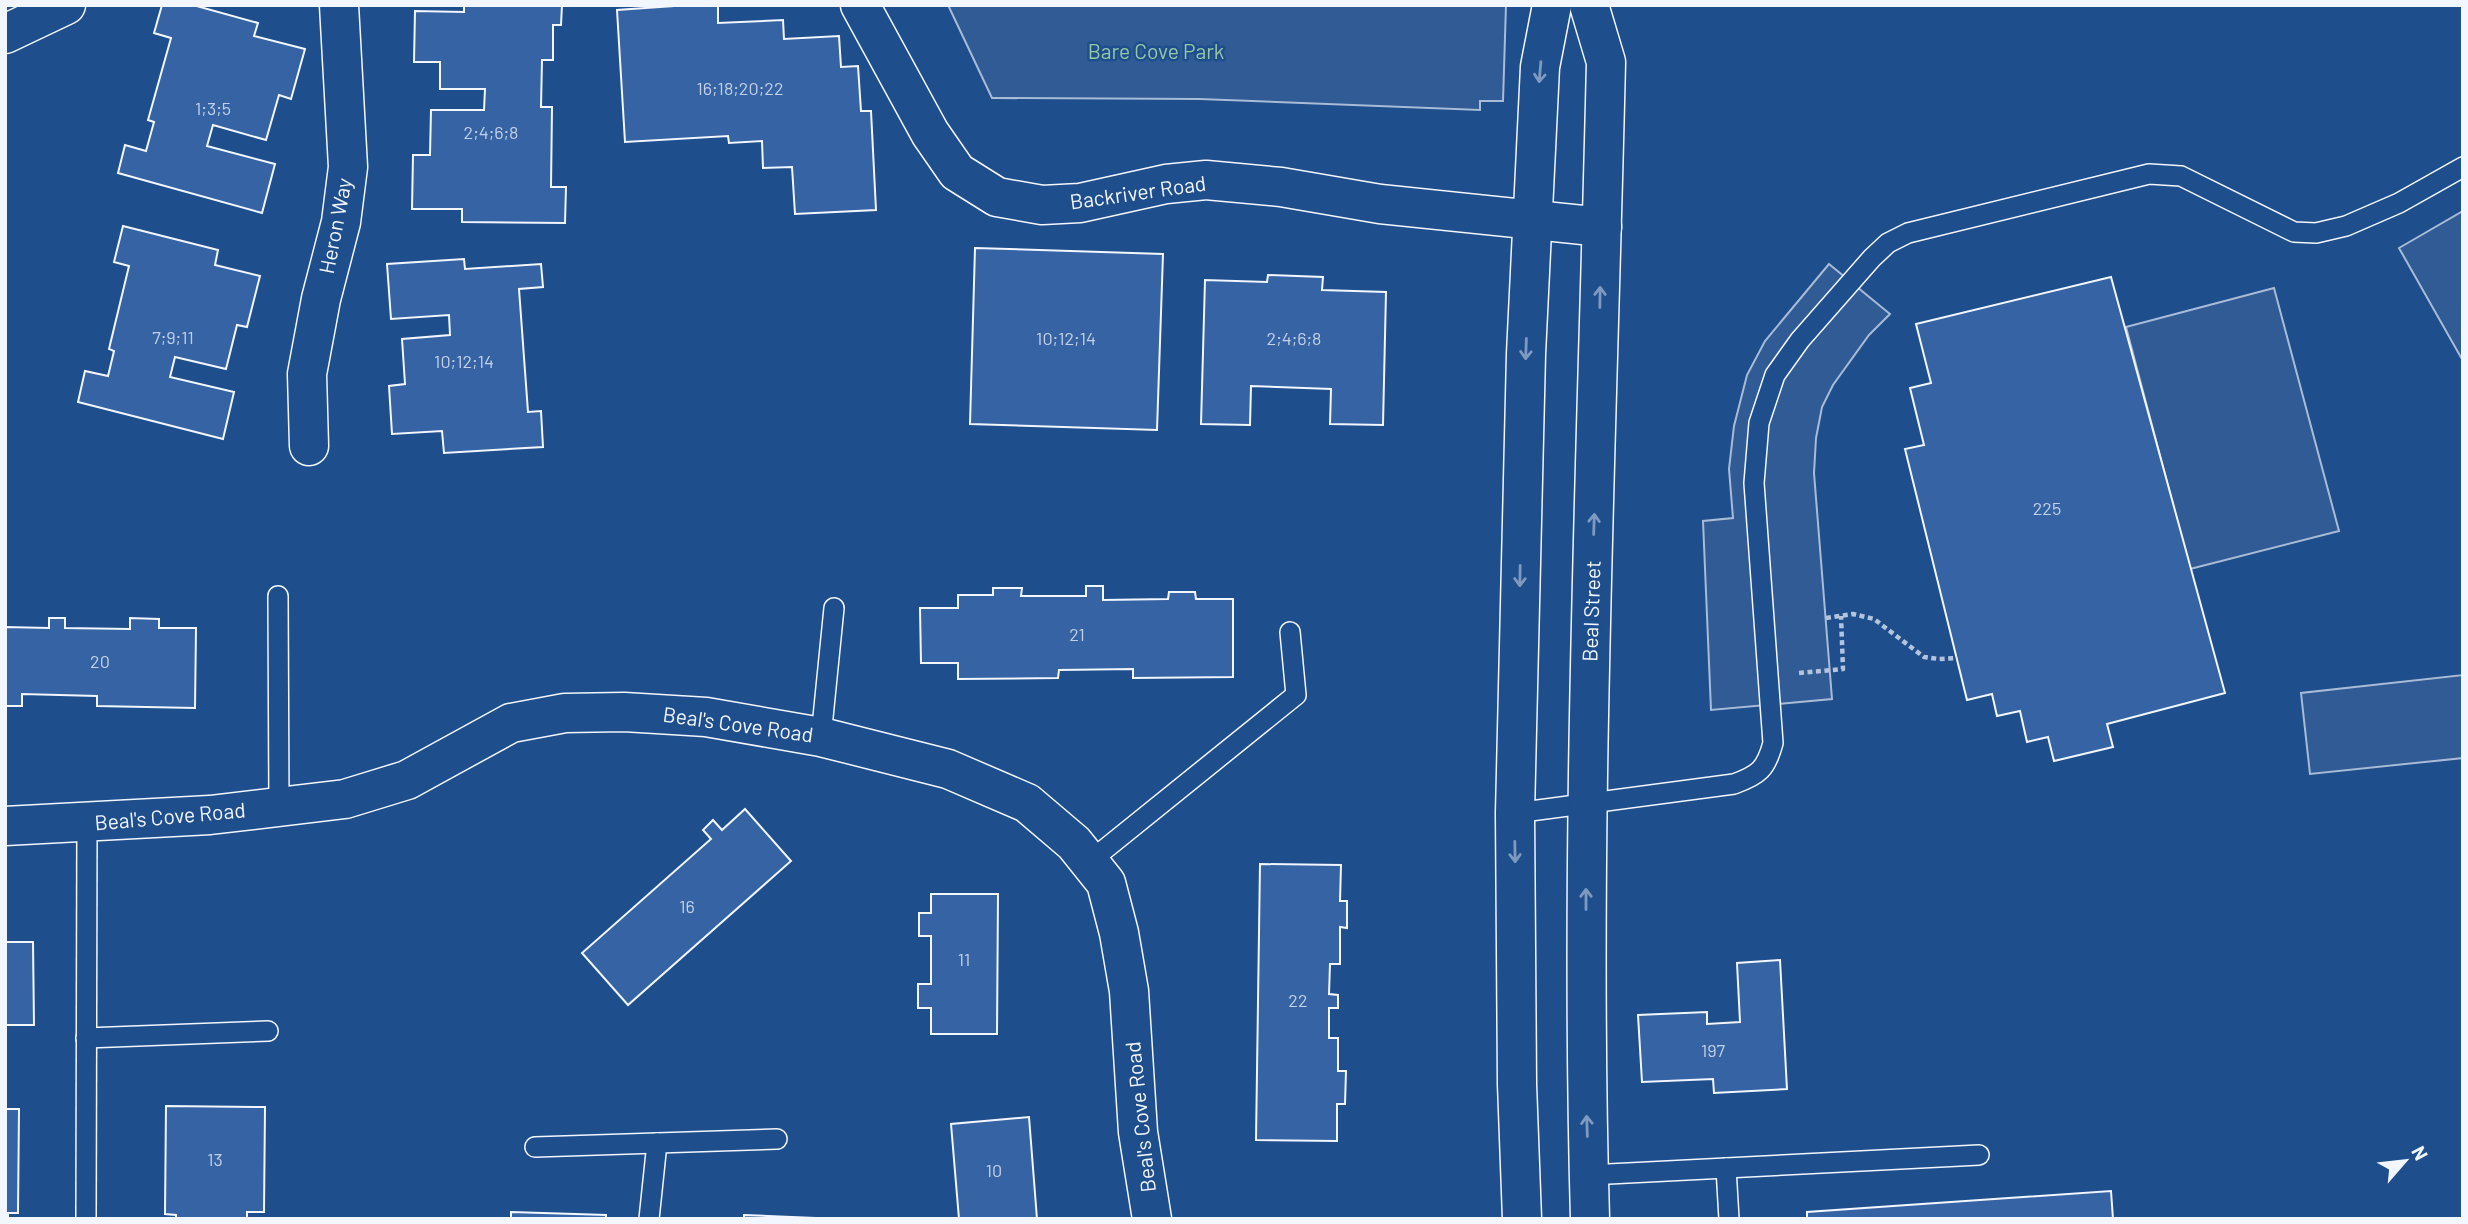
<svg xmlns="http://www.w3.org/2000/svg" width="2468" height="1224" viewBox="0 0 2468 1224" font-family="Barlow,sans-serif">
	<rect width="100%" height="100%" fill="#1f4e8c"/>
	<!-- built -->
	<g fill="#305b95" stroke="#a8bbd7" stroke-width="2">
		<path d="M 948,5 L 1506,5 L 1503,101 L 1480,101 L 1480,110 L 1200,99 L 992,98 Z"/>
		<path d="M 2463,211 L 2463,361 L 2399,248 Z"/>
		<path d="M 1829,264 L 1890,314 L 1869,335 L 1833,385 L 1822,407 L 1816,438 L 1814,473 L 1832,699 L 1711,710 L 1703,521 L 1733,518 L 1729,469 L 1734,426 L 1747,375 L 1765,341 Z"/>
		<path d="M 2274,288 L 2339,531 L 2190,569 L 2126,327 Z"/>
		<path d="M 2463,675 L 2463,758 L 2310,774 L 2301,693 Z"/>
	</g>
	<!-- building -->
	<g fill="#3563a3" stroke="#f2f6ff" stroke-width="2">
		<path d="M 162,5 L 193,5 L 258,23 L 254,36 L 305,49 L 291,99 L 279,95 L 266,140 L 213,125 L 207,146 L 275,164 L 262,213 L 118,173 L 125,145 L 146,151 L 154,122 L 148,120 L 171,38 L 154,33 Z"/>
		<path d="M 464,5 L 562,5 L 561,25 L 553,25 L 553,60 L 542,60 L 541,107 L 552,107 L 551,187 L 566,187 L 565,223 L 462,222 L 462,209 L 412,209 L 413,155 L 430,155 L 431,110 L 484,110 L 485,89 L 440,89 L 440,62 L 414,62 L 415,11 L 464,12 Z"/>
		<path d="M 689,5 L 718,5 L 718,23 L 783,20 L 784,39 L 839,36 L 841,67 L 858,66 L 861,111 L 871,111 L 876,210 L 795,214 L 792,167 L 763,168 L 762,141 L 729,143 L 728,136 L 625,142 L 617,10 Z"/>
		<path d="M 123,226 L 218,250 L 215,265 L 260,276 L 247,327 L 237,325 L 226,369 L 175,357 L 170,377 L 234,392 L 223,439 L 78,402 L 85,371 L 108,376 L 114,351 L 109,349 L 129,266 L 114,262 Z"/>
		<path d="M 975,248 L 1163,254 L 1157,430 L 970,424 Z"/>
		<path d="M 464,259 L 465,269 L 541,264 L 543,287 L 519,289 L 528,412 L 541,411 L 543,447 L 444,453 L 442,431 L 392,434 L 389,386 L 405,384 L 402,339 L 450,335 L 449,315 L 391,319 L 387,264 Z"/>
		<path d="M 1268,275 L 1323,277 L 1322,290 L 1386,292 L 1383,425 L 1330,424 L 1331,389 L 1251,386 L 1250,425 L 1201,424 L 1205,280 L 1267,282 Z"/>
		<path d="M 2111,277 L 2225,693 L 2107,724 L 2113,747 L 2054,761 L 2048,737 L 2027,742 L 2020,711 L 1997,716 L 1992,694 L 1967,700 L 1905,449 L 1924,445 L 1910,388 L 1931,383 L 1916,324 Z"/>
		<path d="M 1086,586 L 1103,586 L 1103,600 L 1168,599 L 1169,592 L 1195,592 L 1196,599 L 1233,599 L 1233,677 L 1133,678 L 1133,669 L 1059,670 L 1058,678 L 958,679 L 958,663 L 921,663 L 920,608 L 958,608 L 958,595 L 993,595 L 993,588 L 1022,588 L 1021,596 L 1086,596 Z"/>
		<path d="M 49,618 L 65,618 L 65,628 L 130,629 L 130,618 L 159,619 L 159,628 L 196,628 L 195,708 L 97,706 L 97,696 L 22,694 L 22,706 L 5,706 L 5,627 L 49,628 Z"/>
		<path d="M 745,809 L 791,861 L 628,1005 L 582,953 L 711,839 L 703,830 L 713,820 L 722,830 Z"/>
		<path d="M 1260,864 L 1341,865 L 1340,901 L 1347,901 L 1347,928 L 1340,927 L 1340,964 L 1330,964 L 1329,994 L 1338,995 L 1338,1008 L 1329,1008 L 1329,1038 L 1338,1038 L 1338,1071 L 1346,1071 L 1345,1104 L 1337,1104 L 1337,1141 L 1256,1140 Z"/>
		<path d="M 931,894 L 998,894 L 997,1034 L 931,1034 L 931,1008 L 918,1008 L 918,984 L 931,984 L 931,936 L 919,936 L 919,913 L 931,913 Z"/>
		<path d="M 5,942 L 33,942 L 34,1025 L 5,1025 Z"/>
		<path d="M 1780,960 L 1787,1089 L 1714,1093 L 1713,1079 L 1642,1082 L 1638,1015 L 1707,1012 L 1707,1024 L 1740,1022 L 1737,963 Z"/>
		<path d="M 166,1106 L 265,1107 L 264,1212 L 247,1212 L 247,1219 L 176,1219 L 176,1215 L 165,1214 Z"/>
		<path d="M 5,1109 L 19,1109 L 18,1213 L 8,1213 L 8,1219 L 5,1219 Z"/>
		<path d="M 1029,1117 L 1037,1219 L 959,1219 L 951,1124 Z"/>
		<path d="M 2111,1191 L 2113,1219 L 1807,1219 L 1807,1212 Z"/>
		<path d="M 511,1212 L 606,1215 L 606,1219 L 511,1219 Z"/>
		<path d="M 744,1215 L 840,1219 L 744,1219 Z"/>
	</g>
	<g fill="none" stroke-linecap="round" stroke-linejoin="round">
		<!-- lane casing -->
		<g stroke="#f2f6ff" stroke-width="22">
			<g id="lane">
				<path d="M 278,596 L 279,807"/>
				<path d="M 821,737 L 834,608"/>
				<path d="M 1515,813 L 1734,784 C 1759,775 1766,769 1773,743 L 1754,483 L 1759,423 L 1775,375 L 1800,340 L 1872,258 L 1888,243 L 1908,233 L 2149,174 L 2181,176 L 2294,232 L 2316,233 L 2346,226 L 2399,203 L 2463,167"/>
				<path d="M 1089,862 L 1296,695 L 1290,632"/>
				<path d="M 86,1038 L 268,1031"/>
				<path d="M 535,1147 L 777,1139"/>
				<path d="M 1726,1168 L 1729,1219"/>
				<path d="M 1589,1175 L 1979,1155"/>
				<path d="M 86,1219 L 87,823"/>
				<path d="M 649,1219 L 657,1143"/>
			</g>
		</g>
		<!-- street casing -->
		<g stroke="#f2f6ff" stroke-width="41">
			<g id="street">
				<path d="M 860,5 L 930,133 L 957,172 L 997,197 L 1042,205 L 1080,203 L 1166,184 L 1206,180 L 1281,187 L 1380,204 L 1602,227"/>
				<path d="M 5,34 L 66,5"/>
				<path d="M 309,446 L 307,374 L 321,299 L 341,222 L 348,167 L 339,5"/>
				<path d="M 5,826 L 210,815 L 345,799 L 407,780 L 511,723 L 565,713 L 624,712 L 706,717 L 821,737 L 948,769 L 1027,803 L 1074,843 L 1106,883 L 1119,933 L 1129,991 L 1138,1132 L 1152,1219"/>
			</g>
		</g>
		<!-- secondary casing -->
		<g stroke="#f2f6ff" stroke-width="41">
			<g id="secondary">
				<path d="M 1589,5 L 1606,62 C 1597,447 1579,833 1590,1219"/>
				<path d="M 1522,1219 L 1517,1084 L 1515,813 L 1526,354 L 1540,67 L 1552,5"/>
			</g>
		</g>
		<!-- path -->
		<g stroke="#b3c4dc" stroke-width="4.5" stroke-dasharray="5 3.5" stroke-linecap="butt">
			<path d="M 1826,618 L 1853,614 L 1874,619 L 1924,657 L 1939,659 L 1957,658"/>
			<path d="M 1799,673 L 1843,669 L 1841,616"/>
		</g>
		<!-- lane -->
		<use href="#lane" stroke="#1f4e8c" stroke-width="19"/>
		<!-- street -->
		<use href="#street" stroke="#1f4e8c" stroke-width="38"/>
		<!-- secondary -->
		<use href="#secondary" stroke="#1f4e8c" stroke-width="38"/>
	</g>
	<!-- one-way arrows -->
	<defs><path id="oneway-shaft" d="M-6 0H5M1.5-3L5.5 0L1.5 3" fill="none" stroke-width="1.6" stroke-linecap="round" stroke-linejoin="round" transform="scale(1.75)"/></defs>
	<g stroke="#7e9ac0">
		<use href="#oneway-shaft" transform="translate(1540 72) rotate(95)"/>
		<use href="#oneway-shaft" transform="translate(1600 297) rotate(-89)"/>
		<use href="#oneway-shaft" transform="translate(1526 349) rotate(92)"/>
		<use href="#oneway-shaft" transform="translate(1594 524) rotate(-88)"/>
		<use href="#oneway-shaft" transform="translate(1520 576) rotate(91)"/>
		<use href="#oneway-shaft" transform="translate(1515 852) rotate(89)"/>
		<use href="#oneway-shaft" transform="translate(1586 899) rotate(-90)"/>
		<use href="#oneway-shaft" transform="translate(1587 1126) rotate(-92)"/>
	</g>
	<g text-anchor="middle" stroke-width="5" stroke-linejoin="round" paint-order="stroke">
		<!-- number labels -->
		<g font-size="18" fill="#c3d1e8">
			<text x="740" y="95">16;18;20;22</text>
			<text x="213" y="115">1;3;5</text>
			<text x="491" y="139">2;4;6;8</text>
			<text x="173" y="344">7;9;11</text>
			<text x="1066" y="345">10;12;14</text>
			<text x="1294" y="345">2;4;6;8</text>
			<text x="464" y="368">10;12;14</text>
			<text x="2047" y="515">225</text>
			<text x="1077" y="641">21</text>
			<text x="100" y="668">20</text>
			<text x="687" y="913">16</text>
			<text x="964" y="966">11</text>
			<text x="1298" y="1007">22</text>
			<text x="1713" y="1057">197</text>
			<text x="215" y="1166">13</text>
			<text x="994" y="1177">10</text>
		</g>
		<!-- park labels -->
		<g font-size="21" fill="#97c8a6" stroke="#1f4e8c">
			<text x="1156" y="59">Bare Cove Park</text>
		</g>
		<!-- street labels -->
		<g font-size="21" fill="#f2f6ff" stroke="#1f4e8c">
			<text transform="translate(1138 193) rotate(-8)" y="7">Backriver Road</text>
			<text transform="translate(336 226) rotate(-79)" y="7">Heron Way</text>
			<text transform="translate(1592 611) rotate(-88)" y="7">Beal Street</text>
			<text transform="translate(738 725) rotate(8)" y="7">Beal's Cove Road</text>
			<text transform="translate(170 817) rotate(-5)" y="7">Beal's Cove Road</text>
			<text transform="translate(1141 1117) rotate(-96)" y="7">Beal's Cove Road</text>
		</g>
	</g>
	<!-- border -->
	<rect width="2468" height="1224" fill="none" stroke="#f2f6ff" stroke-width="14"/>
	<!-- north arrow -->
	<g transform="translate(2405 1161) rotate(62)" stroke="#1f4e8c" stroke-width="5" paint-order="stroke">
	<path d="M0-5L12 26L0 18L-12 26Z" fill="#f2f6ff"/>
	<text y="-10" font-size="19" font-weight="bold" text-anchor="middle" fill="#f2f6ff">N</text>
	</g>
</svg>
